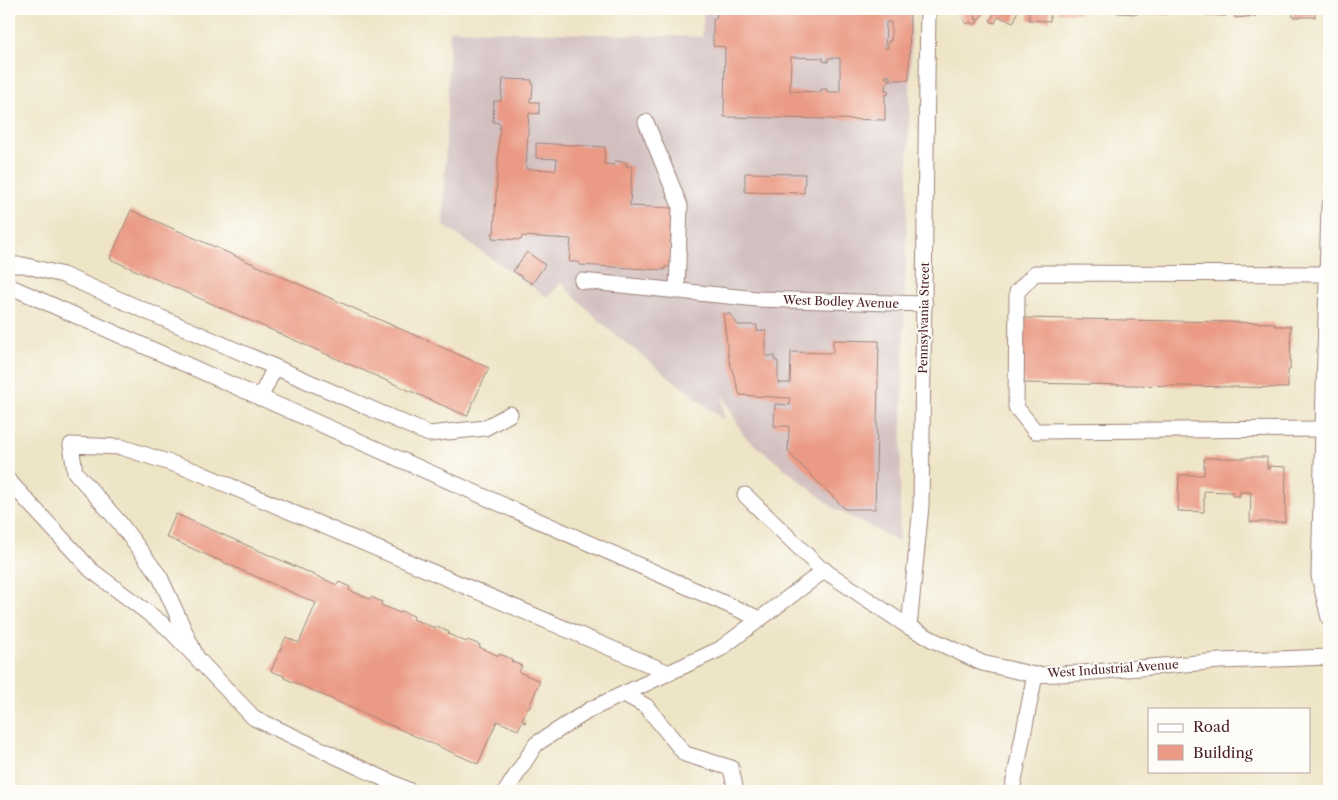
<svg xmlns="http://www.w3.org/2000/svg" width="1338" height="800" viewBox="0 0 1338 800" font-family="'Libre Caslon Text',serif">
	<rect width="100%" height="100%" fill="#fdfcf7"/>
	<filter id="ink" filterUnits="userSpaceOnUse"><feTurbulence type="fractalNoise" baseFrequency=".02" numOctaves="2"/><feDisplacementMap in="SourceGraphic" scale="10" xChannelSelector="R" yChannelSelector="G"/><feConvolveMatrix kernelMatrix="1 2 1 2 8 2 1 2 1" color-interpolation-filters="sRGB"/></filter>
	<filter id="wash" filterUnits="userSpaceOnUse"><feTurbulence type="fractalNoise" baseFrequency=".0096" numOctaves="4" result="noise"/><feDisplacementMap in="SourceGraphic" scale="20" xChannelSelector="R" yChannelSelector="G"/><feGaussianBlur stdDeviation="1.12" result="paint"/><feColorMatrix in="noise" values="0 0 0 0 0 0 0 0 0 0 0 0 0 0 0 0 0 1.4 0 .05"/><feComposite in="paint" operator="in"/></filter>
	<g filter="url(#wash)">
		<rect width="100%" height="100%" fill="#eee4c6"/>
		<!-- industrial -->
		<path fill="#d2bfc0" d="M 704,9 L 912,9 L 899,542 L 834,508 L 744,436 L 722,394 L 724,420 L 608,329 L 561,283 L 547,297 L 443,225 L 450,30 L 702,37 Z"/>
		<g id="blocks">
			<!-- building -->
			<g fill="#eb9b85" fill-rule="evenodd">
				<path d="M 717,9 L 792,9 L 892,13 L 892,9 L 910,9 L 909,80 L 890,80 L 890,76 L 886,76 L 886,78 L 889,79 L 889,83 L 886,83 L 885,90 L 888,90 L 888,95 L 885,95 L 885,120 L 724,117 L 725,47 L 713,46 L 713,19 L 716,19 ZM 886,22 L 891,22 L 891,41 L 888,41 L 888,48 L 885,48 ZM 791,57 L 823,58 L 823,61 L 828,62 L 828,58 L 840,58 L 840,92 L 827,92 L 827,89 L 821,89 L 821,92 L 790,91 Z"/>
				<path d="M 968,9 L 988,9 L 978,20 L 973,13 L 978,22 L 973,25 L 971,22 L 967,24 L 960,14 Z"/>
				<path d="M 996,9 L 1018,9 L 1014,22 L 998,17 L 995,23 L 990,21 Z"/>
				<path d="M 1029,9 L 1050,9 L 1050,21 L 1029,20 Z"/>
				<path d="M 1058,9 L 1080,9 L 1080,13 L 1058,12 Z"/>
				<path d="M 1117,9 L 1138,9 L 1138,14 L 1117,13 Z"/>
				<rect x="1146" y="9" width="22" height="5"/>
				<path d="M 1205,9 L 1227,9 L 1226,16 L 1205,15 Z"/>
				<path d="M 1235,9 L 1256,9 L 1256,16 L 1235,18 Z"/>
				<path d="M 1264,9 L 1286,9 L 1286,12 L 1268,12 L 1268,14 L 1265,14 Z"/>
				<rect x="1293" y="9" width="22" height="8"/>
				<path d="M 503,79 L 532,80 L 532,83 L 533,83 L 532,98 L 530,98 L 530,102 L 539,102 L 539,114 L 529,113 L 526,169 L 556,170 L 557,159 L 536,158 L 536,143 L 605,147 L 604,164 L 614,165 L 615,161 L 626,162 L 626,166 L 632,166 L 630,206 L 672,208 L 670,267 L 665,267 L 665,270 L 579,265 L 579,262 L 569,262 L 571,239 L 522,236 L 521,240 L 492,238 L 492,233 L 494,233 L 500,123 L 493,122 L 494,101 L 501,101 Z"/>
				<path d="M 745,173 L 805,174 L 804,193 L 745,192 Z"/>
				<path d="M 131,210 L 489,368 L 467,416 L 110,259 Z"/>
				<path d="M 527,252 L 545,265 L 532,284 L 513,271 Z"/>
				<path d="M 723,314 L 730,314 L 738,325 L 757,325 L 757,331 L 766,330 L 766,356 L 775,356 L 775,361 L 778,361 L 778,383 L 790,383 L 791,352 L 833,353 L 833,340 L 879,341 L 875,509 L 845,509 L 788,452 L 789,426 L 774,426 L 775,404 L 790,405 L 790,398 L 740,395 L 729,360 Z"/>
				<path d="M 1026,318 L 1275,323 L 1274,326 L 1291,326 L 1290,370 L 1288,370 L 1288,388 L 1024,383 L 1024,379 L 1021,379 L 1023,320 L 1025,320 Z"/>
				<path d="M 1247,457 L 1267,457 L 1267,469 L 1269,469 L 1269,466 L 1286,467 L 1285,522 L 1250,522 L 1251,492 L 1240,492 L 1240,496 L 1232,496 L 1232,492 L 1204,491 L 1204,512 L 1178,511 L 1179,475 L 1204,475 L 1204,458 L 1247,458 Z"/>
				<path d="M 176,514 L 337,585 L 339,582 L 350,587 L 349,590 L 370,599 L 371,597 L 382,602 L 381,605 L 400,613 L 401,611 L 414,616 L 413,619 L 435,628 L 436,626 L 449,632 L 448,634 L 466,642 L 468,640 L 480,645 L 479,647 L 499,656 L 500,654 L 512,659 L 511,661 L 522,666 L 519,672 L 540,681 L 530,705 L 530,708 L 528,707 L 522,720 L 526,722 L 525,723 L 522,722 L 518,730 L 497,721 L 478,764 L 284,678 L 284,676 L 271,671 L 286,637 L 299,643 L 316,603 L 166,537 Z"/>
			</g>
		</g>
	</g>
	<g filter="url(#ink)">
		<use href="#blocks" fill-opacity="0" stroke="#9c8278" stroke-width="1"/>
		<g fill="none" stroke-linecap="round" stroke-linejoin="round">
			<!-- minor casing -->
			<g stroke="#9c8278" stroke-width="17">
				<g id="minor">
					<path d="M 646,122 L 680,206 L 677,291"/>
					<path d="M 1329,206 L 1319,576 L 1329,618"/>
					<path d="M 9,265 L 23,265 L 63,275 L 429,434 L 485,428 L 510,414"/>
					<path d="M 582,281 L 757,299 L 925,304"/>
					<path d="M 9,286 L 760,619"/>
					<path d="M 260,398 L 275,367"/>
					<path d="M 1322,429 L 1035,431 L 1016,407 L 1017,292 L 1035,273 L 1327,274"/>
					<path d="M 9,481 L 91,570 L 168,628 L 254,718 L 410,791"/>
					<path d="M 745,495 L 819,567 L 909,627 L 933,640 L 982,663 L 1035,675 L 1082,673 L 1220,661 L 1329,657"/>
					<path d="M 909,627 L 921,506 L 928,9"/>
					<path d="M 197,658 L 160,577 L 119,522 L 75,472 L 71,445 L 121,447 L 195,471 L 669,673"/>
					<path d="M 624,694 L 646,706 L 685,754 L 731,768 L 736,791"/>
					<path d="M 506,791 L 536,744 L 591,709 L 720,649 L 825,570"/>
					<path d="M 1012,791 L 1035,675"/>
				</g>
			</g>
			<!-- minor -->
			<use href="#minor" stroke="#fff" stroke-width="15"/>
		</g>
	</g>
	<g text-anchor="middle" stroke-width="4" stroke-linejoin="round" paint-order="stroke">
		<!-- street labels -->
		<g font-size="12" fill="#4a1f2b" stroke="#fdfcf7">
			<text transform="translate(841 302) rotate(2)" y="4">West Bodley Avenue</text>
			<text transform="translate(924 318) rotate(-89)" y="4">Pennsylvania Street</text>
			<text transform="translate(1113 669) rotate(-4)" y="4">West Industrial Avenue</text>
		</g>
	</g>
	<!-- margin -->
	<rect width="1338" height="800" fill="none" stroke="#fdfcf7" stroke-width="30"/>
	<!-- legend -->
	<rect x="1148" y="708" width="162" height="65" fill="#fdfcf7" stroke="#b5a4a5"/>
	<rect x="1158" y="724" width="25" height="8" fill="#ffffff" stroke="#b5a4a5"/>
	<text x="1193" y="732" font-size="15" fill="#4a1f2b">Road</text>
	<rect x="1158" y="745" width="25" height="15" fill="#eb9b85" stroke="#b5a4a5"/>
	<text x="1193" y="758" font-size="15" fill="#4a1f2b">Building</text>
</svg>
